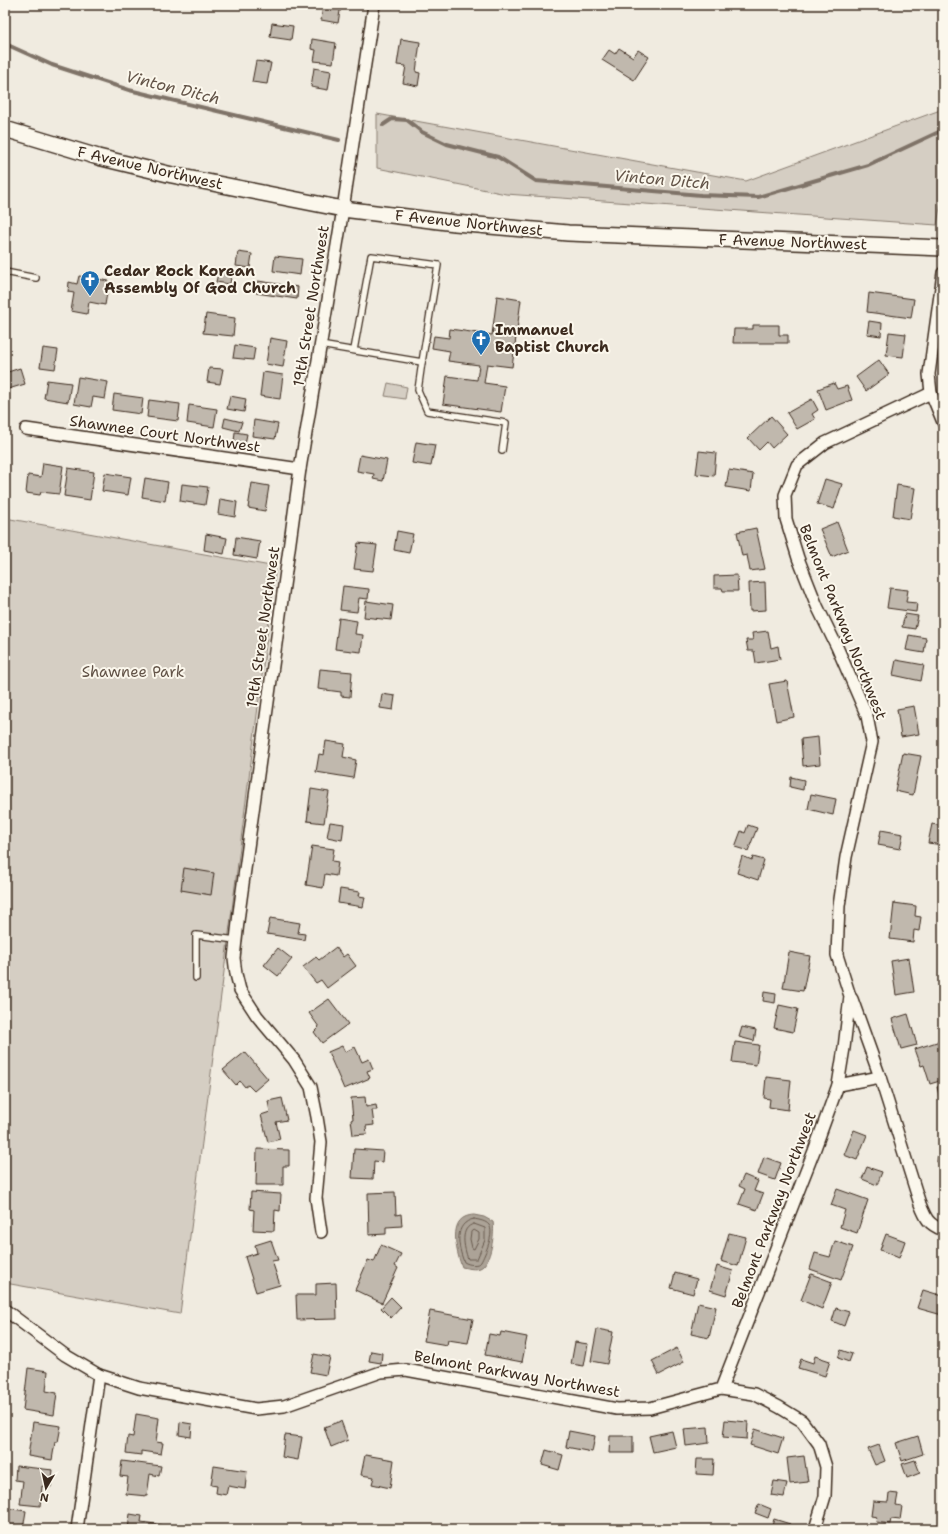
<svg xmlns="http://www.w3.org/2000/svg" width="948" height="1534" viewBox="0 0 948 1534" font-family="'Shantell Sans',sans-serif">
	<rect width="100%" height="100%" fill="#f0ebe0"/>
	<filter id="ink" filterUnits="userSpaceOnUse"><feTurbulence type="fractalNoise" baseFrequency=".025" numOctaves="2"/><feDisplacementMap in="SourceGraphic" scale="8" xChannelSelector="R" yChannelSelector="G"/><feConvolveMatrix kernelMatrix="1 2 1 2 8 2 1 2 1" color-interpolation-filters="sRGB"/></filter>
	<g filter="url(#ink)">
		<!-- green -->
		<g fill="#d5cec3" stroke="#887c70">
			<path d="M 943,109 L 943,189 L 937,225 L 506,194 L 377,168 L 377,114 L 746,181 Z"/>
			<path d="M 388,383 L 407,387 L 405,399 L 385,396 Z"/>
			<path d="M 5,518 L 276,567 L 180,1314 L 5,1283 Z"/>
		</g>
		<!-- water -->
		<path fill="#aca397" stroke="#7f7367" d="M 474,1215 L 484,1217 L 493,1222 C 495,1232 491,1264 480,1268 C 475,1270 467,1268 462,1267 C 457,1254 449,1224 465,1217 C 467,1216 471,1215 474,1215 Z"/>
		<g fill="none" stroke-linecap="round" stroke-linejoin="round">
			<!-- shore -->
			<g stroke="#685a4e" stroke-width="1">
				<path d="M 474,1219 C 479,1220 486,1221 489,1225 C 495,1233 485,1254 481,1262 C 477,1266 469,1265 464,1262 C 458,1247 453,1223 474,1219 Z"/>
				<path d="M 474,1224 L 485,1228 L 485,1240 L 477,1259 L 468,1259 C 464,1248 459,1227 474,1224 Z"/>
				<path d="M 474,1230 L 479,1233 L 479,1239 L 474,1249 L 472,1248 L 470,1239 L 471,1232 Z"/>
			</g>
			<!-- stream -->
			<g stroke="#7f7367" stroke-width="4">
				<path d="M 5,45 L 10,46 L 52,65 L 129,90 L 339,140"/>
				<path d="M 383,125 L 392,119 L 407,120 L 422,132 L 447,144 L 498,157 L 536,181 L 701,195 L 758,197 L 868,165 L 943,130"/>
			</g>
		</g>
		<!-- building -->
		<g fill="#c0b8ad" stroke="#3b2a1e">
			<path d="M 323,5 L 341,5 L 338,23 L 321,20 Z"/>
			<path d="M 272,23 L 293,26 L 291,40 L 270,37 Z"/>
			<path d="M 312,39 L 336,43 L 333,63 L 314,61 L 316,50 L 311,49 Z"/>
			<path d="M 401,39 L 420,42 L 416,72 L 420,73 L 418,86 L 403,83 L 406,66 L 397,65 Z"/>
			<path d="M 619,48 L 633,57 L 638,50 L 649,57 L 634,80 L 602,60 L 609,50 L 615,54 Z"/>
			<path d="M 256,61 L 271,63 L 267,84 L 252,82 Z"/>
			<path d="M 314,68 L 331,71 L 328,90 L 311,87 Z"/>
			<path d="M 238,252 L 252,254 L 250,268 L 236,266 Z"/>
			<path d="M 275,256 L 302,259 L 300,275 L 273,271 Z"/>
			<path d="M 219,269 L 232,271 L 230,284 L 216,282 Z"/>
			<path d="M 79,276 L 109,281 L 105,305 L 89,302 L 87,314 L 71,311 L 74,293 L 68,292 L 69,282 L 77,284 Z"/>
			<path d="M 258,281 L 298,287 L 297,299 L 256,293 Z"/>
			<path d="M 869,293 L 914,299 L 911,318 L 867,312 Z"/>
			<path d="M 497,296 L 521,300 L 512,367 L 487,364 L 484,383 L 505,386 L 501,412 L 443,404 L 447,376 L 477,380 L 479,365 L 448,361 L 450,351 L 432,348 L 434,336 L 449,338 L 450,329 L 492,335 Z"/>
			<path d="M 206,314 L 235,318 L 233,336 L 203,333 Z"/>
			<path d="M 869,321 L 882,323 L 881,336 L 867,334 Z"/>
			<path d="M 753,325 L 779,325 L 779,335 L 788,335 L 788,343 L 733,343 L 734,329 L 753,329 Z"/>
			<path d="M 889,332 L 906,334 L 903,357 L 886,355 Z"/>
			<path d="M 270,338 L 287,341 L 283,367 L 266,364 Z"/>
			<path d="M 235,345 L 255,348 L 253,360 L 233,358 Z"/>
			<path d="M 43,348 L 58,350 L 55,369 L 40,367 Z"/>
			<path d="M 879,360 L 889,374 L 866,391 L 856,377 Z"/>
			<path d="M 20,368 L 25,384 L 5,390 L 5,373 Z"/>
			<path d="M 209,368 L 223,369 L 220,384 L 207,382 Z"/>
			<path d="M 263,372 L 283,375 L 280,399 L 260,396 Z"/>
			<path d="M 78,377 L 108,382 L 105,399 L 93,397 L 91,407 L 74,404 Z"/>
			<path d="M 47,380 L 71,383 L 68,402 L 44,398 Z"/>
			<path d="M 834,383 L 837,389 L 847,386 L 852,400 L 826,410 L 818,389 Z"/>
			<path d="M 114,394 L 143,398 L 141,414 L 112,410 Z"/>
			<path d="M 230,396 L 246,399 L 244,412 L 227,409 Z"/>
			<path d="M 812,399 L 818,410 L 812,414 L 815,419 L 797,429 L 787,413 Z"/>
			<path d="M 149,400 L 180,404 L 178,421 L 147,417 Z"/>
			<path d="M 189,405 L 217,409 L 214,427 L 187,423 Z"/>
			<path d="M 771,416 L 787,434 L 772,448 L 767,442 L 759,450 L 748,438 Z"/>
			<path d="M 225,418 L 242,422 L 239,431 L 223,427 Z"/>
			<path d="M 254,420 L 278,424 L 275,439 L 252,436 Z"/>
			<path d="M 235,432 L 247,434 L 245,444 L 234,442 Z"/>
			<path d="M 416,442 L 435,445 L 431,466 L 412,463 Z"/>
			<path d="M 699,451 L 716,453 L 714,476 L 696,474 Z"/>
			<path d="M 360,455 L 387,460 L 383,481 L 373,479 L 374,474 L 357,471 Z"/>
			<path d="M 43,463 L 63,466 L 59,494 L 41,492 L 40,495 L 26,493 L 28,475 L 41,477 Z"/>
			<path d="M 68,468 L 94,472 L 90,500 L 64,496 Z"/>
			<path d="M 729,470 L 753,474 L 751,491 L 726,487 Z"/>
			<path d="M 105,473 L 131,477 L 128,495 L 102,491 Z"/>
			<path d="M 145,478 L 168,482 L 165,501 L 142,497 Z"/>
			<path d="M 825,479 L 842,484 L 834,509 L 817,504 Z"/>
			<path d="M 252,483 L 269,486 L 265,511 L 248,508 Z"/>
			<path d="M 182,484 L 208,487 L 205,505 L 180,501 Z"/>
			<path d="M 897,485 L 915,488 L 910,519 L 893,516 Z"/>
			<path d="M 220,499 L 237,502 L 235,517 L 218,514 Z"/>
			<path d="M 837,522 L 848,550 L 832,557 L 820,529 Z"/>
			<path d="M 756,528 L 765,569 L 750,571 L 747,555 L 742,556 L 737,532 Z"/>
			<path d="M 397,531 L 413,534 L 409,553 L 394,550 Z"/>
			<path d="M 206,534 L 227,538 L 224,554 L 204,550 Z"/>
			<path d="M 236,537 L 260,541 L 257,559 L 234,555 Z"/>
			<path d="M 358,543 L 377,545 L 373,571 L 354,569 Z"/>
			<path d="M 737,575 L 738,591 L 723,591 L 722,588 L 714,588 L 714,576 Z"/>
			<path d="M 765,582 L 766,610 L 750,611 L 749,583 Z"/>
			<path d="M 343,586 L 369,589 L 368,599 L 359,598 L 357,612 L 340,610 Z"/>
			<path d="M 890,588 L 908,590 L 906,602 L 917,603 L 916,612 L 887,608 Z"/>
			<path d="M 366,601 L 393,605 L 391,620 L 364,617 Z"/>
			<path d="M 905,614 L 918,616 L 915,629 L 902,627 Z"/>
			<path d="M 339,618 L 357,621 L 355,634 L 363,635 L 361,652 L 335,649 Z"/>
			<path d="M 768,631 L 771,648 L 778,646 L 780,659 L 756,663 L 754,651 L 748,651 L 746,640 L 753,640 L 752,633 Z"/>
			<path d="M 909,635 L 926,638 L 924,653 L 906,650 Z"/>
			<path d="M 896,660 L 924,665 L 921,681 L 893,675 Z"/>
			<path d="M 320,669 L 352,672 L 350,697 L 341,696 L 341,692 L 318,689 Z"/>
			<path d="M 787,681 L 794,717 L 776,721 L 769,684 Z"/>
			<path d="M 382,694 L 395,696 L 393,710 L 380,708 Z"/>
			<path d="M 914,706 L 919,734 L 901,737 L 897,709 Z"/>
			<path d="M 818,737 L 820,764 L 803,766 L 801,739 Z"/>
			<path d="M 326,741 L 345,744 L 343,757 L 356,760 L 353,778 L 316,772 L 319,754 L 324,755 Z"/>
			<path d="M 903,753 L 921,756 L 913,795 L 895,791 Z"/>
			<path d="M 791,777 L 804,780 L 803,790 L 790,787 Z"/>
			<path d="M 311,789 L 329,792 L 324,823 L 307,821 Z"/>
			<path d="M 811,794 L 836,799 L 833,815 L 808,809 Z"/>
			<path d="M 330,822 L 344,824 L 342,840 L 327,837 Z"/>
			<path d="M 932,824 L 943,826 L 943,845 L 928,843 Z"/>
			<path d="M 748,825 L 757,828 L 748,851 L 735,847 L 741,831 L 745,833 Z"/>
			<path d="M 881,830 L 903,834 L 900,849 L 878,845 Z"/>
			<path d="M 312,846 L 334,849 L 332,861 L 338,862 L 336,876 L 325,874 L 323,888 L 306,885 Z"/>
			<path d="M 742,856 L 752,860 L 753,857 L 764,860 L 758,880 L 737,873 Z"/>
			<path d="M 184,868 L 214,873 L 211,895 L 181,890 Z"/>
			<path d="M 340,889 L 360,892 L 359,896 L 365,897 L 363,907 L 338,903 Z"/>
			<path d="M 894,903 L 916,906 L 915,916 L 921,917 L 919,931 L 914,930 L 913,942 L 890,939 Z"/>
			<path d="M 270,918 L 300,923 L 298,933 L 305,934 L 304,940 L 267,934 Z"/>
			<path d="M 336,947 L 343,957 L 347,954 L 356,966 L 327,988 L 321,980 L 316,983 L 303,967 L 316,957 L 319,960 Z"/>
			<path d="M 278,948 L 292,959 L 278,976 L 264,965 Z"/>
			<path d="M 789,952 L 810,956 L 803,991 L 783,988 Z"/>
			<path d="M 909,958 L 914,992 L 896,995 L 891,961 Z"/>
			<path d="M 764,992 L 776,994 L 775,1003 L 763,1001 Z"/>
			<path d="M 329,999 L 348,1024 L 322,1043 L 314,1032 L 319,1027 L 309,1013 Z"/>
			<path d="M 779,1005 L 798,1009 L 793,1032 L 774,1028 Z"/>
			<path d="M 908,1014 L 917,1045 L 901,1049 L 892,1019 Z"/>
			<path d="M 742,1027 L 756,1030 L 754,1041 L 739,1037 Z"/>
			<path d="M 943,1040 L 943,1080 L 930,1084 L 924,1065 L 921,1066 L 915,1049 Z"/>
			<path d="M 735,1042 L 759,1045 L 756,1065 L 732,1062 Z"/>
			<path d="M 342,1046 L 345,1052 L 355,1047 L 362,1062 L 369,1059 L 373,1069 L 367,1071 L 370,1078 L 344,1089 L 328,1052 Z"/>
			<path d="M 245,1052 L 268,1079 L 254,1091 L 248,1085 L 245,1087 L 240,1081 L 236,1085 L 223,1070 Z"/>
			<path d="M 766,1077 L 791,1080 L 788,1110 L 769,1107 L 770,1099 L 764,1098 Z"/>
			<path d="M 943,1086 L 943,1112 L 937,1087 Z"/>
			<path d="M 365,1097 L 366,1107 L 376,1105 L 377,1110 L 372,1110 L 374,1125 L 366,1126 L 367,1134 L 353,1135 L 351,1120 L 353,1119 L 351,1098 Z"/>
			<path d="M 282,1098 L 287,1120 L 276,1122 L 280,1139 L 268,1142 L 261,1115 L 270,1112 L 268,1101 Z"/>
			<path d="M 854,1130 L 867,1135 L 857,1160 L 844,1155 Z"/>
			<path d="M 257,1149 L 289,1150 L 289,1166 L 283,1166 L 283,1185 L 256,1185 Z"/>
			<path d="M 354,1149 L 383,1151 L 382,1162 L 374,1161 L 373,1179 L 352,1178 Z"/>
			<path d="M 938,1152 L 943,1152 L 943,1163 L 937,1162 Z"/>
			<path d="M 764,1157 L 781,1163 L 775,1180 L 758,1174 Z"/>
			<path d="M 867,1167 L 882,1172 L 877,1185 L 862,1179 Z"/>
			<path d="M 744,1175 L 758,1181 L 754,1191 L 763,1194 L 757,1210 L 739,1204 L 745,1189 L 739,1186 Z"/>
			<path d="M 837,1189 L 868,1200 L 857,1233 L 840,1227 L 845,1210 L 831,1205 Z"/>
			<path d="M 251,1192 L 281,1194 L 280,1211 L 275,1210 L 274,1231 L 253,1230 L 254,1210 L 250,1209 Z"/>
			<path d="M 395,1192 L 396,1215 L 401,1214 L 402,1226 L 386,1227 L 386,1234 L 369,1235 L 368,1193 Z"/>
			<path d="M 729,1233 L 746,1237 L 738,1266 L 721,1261 Z"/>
			<path d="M 886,1234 L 905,1241 L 899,1258 L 880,1250 Z"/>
			<path d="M 271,1240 L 278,1260 L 272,1261 L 280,1285 L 256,1292 L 245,1257 L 257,1253 L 255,1245 Z"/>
			<path d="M 835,1241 L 853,1247 L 841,1280 L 810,1269 L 815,1253 L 830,1257 Z"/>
			<path d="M 381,1245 L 401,1254 L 395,1266 L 398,1268 L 382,1303 L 355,1290 L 368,1260 L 374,1262 Z"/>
			<path d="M 717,1266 L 733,1271 L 726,1295 L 710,1290 Z"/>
			<path d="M 675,1273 L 697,1279 L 693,1294 L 671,1288 Z"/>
			<path d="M 811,1274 L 832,1282 L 822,1309 L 801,1300 Z"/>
			<path d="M 336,1283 L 337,1319 L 297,1320 L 296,1295 L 316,1295 L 316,1284 Z"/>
			<path d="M 923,1290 L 943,1296 L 942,1315 L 917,1308 Z"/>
			<path d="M 391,1297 L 401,1307 L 391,1318 L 381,1308 Z"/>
			<path d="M 698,1303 L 716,1307 L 709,1338 L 691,1334 Z"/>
			<path d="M 836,1308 L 849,1312 L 844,1326 L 832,1321 Z"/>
			<path d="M 430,1311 L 473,1319 L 468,1343 L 448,1340 L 447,1345 L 424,1341 Z"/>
			<path d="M 597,1329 L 613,1332 L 607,1364 L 591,1361 Z"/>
			<path d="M 501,1332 L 527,1337 L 522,1362 L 485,1355 L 489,1334 L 500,1336 Z"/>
			<path d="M 575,1342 L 588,1344 L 584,1366 L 571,1364 Z"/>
			<path d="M 677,1348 L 684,1362 L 659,1375 L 652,1361 Z"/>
			<path d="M 841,1350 L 852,1354 L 849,1362 L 838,1358 Z"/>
			<path d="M 371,1351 L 382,1353 L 381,1363 L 369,1361 Z"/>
			<path d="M 314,1354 L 330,1357 L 326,1375 L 310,1372 Z"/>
			<path d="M 815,1356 L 830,1361 L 825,1376 L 798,1368 L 801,1359 L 813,1363 Z"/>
			<path d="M 28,1368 L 48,1371 L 46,1391 L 57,1393 L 54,1415 L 23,1410 Z"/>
			<path d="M 136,1414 L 159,1418 L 156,1442 L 163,1443 L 161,1454 L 141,1451 L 141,1455 L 126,1453 L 128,1436 L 133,1437 Z"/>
			<path d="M 725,1420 L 748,1422 L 747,1439 L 723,1437 Z"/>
			<path d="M 341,1421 L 348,1440 L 331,1447 L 324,1427 Z"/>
			<path d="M 33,1422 L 61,1426 L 58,1442 L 55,1442 L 52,1460 L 28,1456 Z"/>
			<path d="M 180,1422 L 192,1424 L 191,1437 L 179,1435 Z"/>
			<path d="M 708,1427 L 709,1443 L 686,1446 L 684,1429 Z"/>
			<path d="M 755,1429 L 783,1438 L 778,1454 L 750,1445 Z"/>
			<path d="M 569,1431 L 595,1436 L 592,1452 L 566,1447 Z"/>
			<path d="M 672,1431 L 676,1447 L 653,1452 L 649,1436 Z"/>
			<path d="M 285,1435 L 302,1437 L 298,1460 L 282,1457 Z"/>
			<path d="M 610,1436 L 633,1436 L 633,1453 L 609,1453 Z"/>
			<path d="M 918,1436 L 923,1454 L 902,1461 L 896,1443 Z"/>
			<path d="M 879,1445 L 885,1461 L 875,1465 L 868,1449 Z"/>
			<path d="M 546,1450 L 563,1455 L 559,1470 L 542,1465 Z"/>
			<path d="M 365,1455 L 394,1460 L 390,1488 L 372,1484 L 374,1477 L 361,1475 Z"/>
			<path d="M 804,1456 L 808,1482 L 790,1484 L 787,1458 Z"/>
			<path d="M 697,1459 L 714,1459 L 713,1475 L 696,1474 Z"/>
			<path d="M 915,1460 L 920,1473 L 907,1478 L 902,1464 Z"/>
			<path d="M 122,1461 L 161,1466 L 159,1476 L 150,1474 L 147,1496 L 126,1494 L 128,1477 L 120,1476 Z"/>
			<path d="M 16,1466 L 53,1470 L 51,1487 L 42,1486 L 40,1506 L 20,1504 L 23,1481 L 15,1480 Z"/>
			<path d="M 214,1466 L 247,1471 L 245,1489 L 228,1486 L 226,1495 L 216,1493 L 217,1486 L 211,1485 Z"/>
			<path d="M 774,1481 L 787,1483 L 784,1497 L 771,1495 Z"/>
			<path d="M 889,1493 L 898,1494 L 896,1505 L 902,1506 L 900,1520 L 891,1519 L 890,1524 L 876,1522 L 877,1517 L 871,1516 L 873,1501 L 888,1502 Z"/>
			<path d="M 759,1504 L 771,1509 L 768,1518 L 755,1513 Z"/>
			<path d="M 6,1508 L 26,1511 L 23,1529 L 5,1529 Z"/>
			<path d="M 130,1514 L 142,1516 L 141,1522 L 162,1525 L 162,1529 L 128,1529 Z"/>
			<path d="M 774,1519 L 790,1524 L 788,1529 L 771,1529 Z"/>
		</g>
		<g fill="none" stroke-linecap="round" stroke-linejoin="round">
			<!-- lane casing -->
			<g stroke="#3b2a1e" stroke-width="8">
				<g id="lane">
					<path d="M 5,272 L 36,278"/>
					<path d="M 320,345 L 422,362 L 438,265 L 371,256 L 354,350"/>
					<path d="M 422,362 L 418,390 L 427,411 L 506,423 L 502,451"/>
					<path d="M 196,978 L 196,935 L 236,940"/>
				</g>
			</g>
			<!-- street casing -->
			<g stroke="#3b2a1e" stroke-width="14">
				<g id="street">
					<path d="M 943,273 L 929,374 L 931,393 L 943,422"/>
					<path d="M 26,429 L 300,469"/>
					<path d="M 852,999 L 880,1077 L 920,1204 C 926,1219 928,1224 943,1230"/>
					<path d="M 838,1085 L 880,1077"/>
					<path d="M 321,1232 L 316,1198 L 321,1142 L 317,1117 L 311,1087 L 294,1060 L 257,1016 L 240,990 L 236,974 L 234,958 L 239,913 L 300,469 L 343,209 L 374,5"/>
					<path d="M 5,1310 L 65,1355 L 99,1375 L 139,1388 L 256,1409 L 284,1406 L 381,1372 L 406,1370 L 617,1409 L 650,1408 L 721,1389 L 814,1151 L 838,1085 L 844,1048 L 850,996 L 837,955 L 839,906 L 846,857 L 872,742 L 867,716 L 837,647 L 817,606 L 798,558 L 786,519 L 785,495 L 797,465 L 825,443 L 931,393"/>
					<path d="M 721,1389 L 754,1394 L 779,1407 L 802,1421 L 819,1444 L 826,1467 L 825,1496 L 815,1529"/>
					<path d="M 77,1529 L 99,1375"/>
				</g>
			</g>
			<!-- secondary casing -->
			<g stroke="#3b2a1e" stroke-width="18">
				<path id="secondary" d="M 5,129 L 98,157 L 172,175 L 343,209 L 455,223 L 568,233 L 943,248"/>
			</g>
			<!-- lane -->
			<use href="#lane" stroke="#fbf7ec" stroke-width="5.5"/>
			<!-- street -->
			<use href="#street" stroke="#fbf7ec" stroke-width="11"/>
			<!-- secondary -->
			<use href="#secondary" stroke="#fbf7ec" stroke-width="15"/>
		</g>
	</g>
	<!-- icons -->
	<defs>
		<g id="church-pin" transform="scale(1)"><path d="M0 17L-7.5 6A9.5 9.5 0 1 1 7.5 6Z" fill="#1f6fb2" stroke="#fbf7ec"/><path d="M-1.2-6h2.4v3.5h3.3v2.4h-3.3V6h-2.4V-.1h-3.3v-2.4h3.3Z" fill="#fff"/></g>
	</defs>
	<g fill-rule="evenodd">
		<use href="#church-pin" x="90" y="280"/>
		<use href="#church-pin" x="481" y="339"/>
	</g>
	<g text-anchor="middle" stroke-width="4" stroke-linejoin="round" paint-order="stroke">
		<!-- street labels -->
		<g font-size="15" fill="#3b2a1e" stroke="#fbf7ec">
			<text transform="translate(150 168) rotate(13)" y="5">F Avenue Northwest</text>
			<text transform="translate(469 223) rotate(6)" y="5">F Avenue Northwest</text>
			<text transform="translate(793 242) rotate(2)" y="5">F Avenue Northwest</text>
			<text transform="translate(311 306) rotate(-81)" y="5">19th Street Northwest</text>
			<text transform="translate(165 434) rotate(8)" y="5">Shawnee Court Northwest</text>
			<text transform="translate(843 622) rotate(68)" y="5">Belmont Parkway Northwest</text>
			<text transform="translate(263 627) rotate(-82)" y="5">19th Street Northwest</text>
			<text transform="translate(774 1210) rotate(-69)" y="5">Belmont Parkway Northwest</text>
			<text transform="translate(517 1374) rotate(10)" y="5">Belmont Parkway Northwest</text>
		</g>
		<!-- poi labels -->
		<g font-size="15" font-weight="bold" fill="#3b2a1e" stroke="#fbf7ec" text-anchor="start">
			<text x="104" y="276">Cedar Rock Korean<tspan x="104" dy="17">Assembly Of God Church</tspan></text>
			<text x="495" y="335">Immanuel<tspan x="495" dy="17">Baptist Church</tspan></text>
		</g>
		<!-- park labels -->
		<g font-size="15" fill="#625347" stroke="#fbf7ec">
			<text x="133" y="677">Shawnee Park</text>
		</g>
		<!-- water labels -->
		<g font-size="16" font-style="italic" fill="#635448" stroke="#fbf7ec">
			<text transform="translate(173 87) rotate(14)" y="6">Vinton Ditch</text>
			<text transform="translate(662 179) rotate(5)" y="6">Vinton Ditch</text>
		</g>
	</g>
	<!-- margin -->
	<rect width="948" height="1534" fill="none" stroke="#fbf7ec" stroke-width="20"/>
	<rect x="10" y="10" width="928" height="1514" fill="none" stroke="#3b2a1e" stroke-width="1.5" filter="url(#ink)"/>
	<!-- north arrow -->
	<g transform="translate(46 1488) rotate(189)" stroke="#fbf7ec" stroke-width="3" paint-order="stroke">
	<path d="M0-3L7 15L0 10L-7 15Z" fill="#3b2a1e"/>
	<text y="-6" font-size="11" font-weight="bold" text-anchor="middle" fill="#3b2a1e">N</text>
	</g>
</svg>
